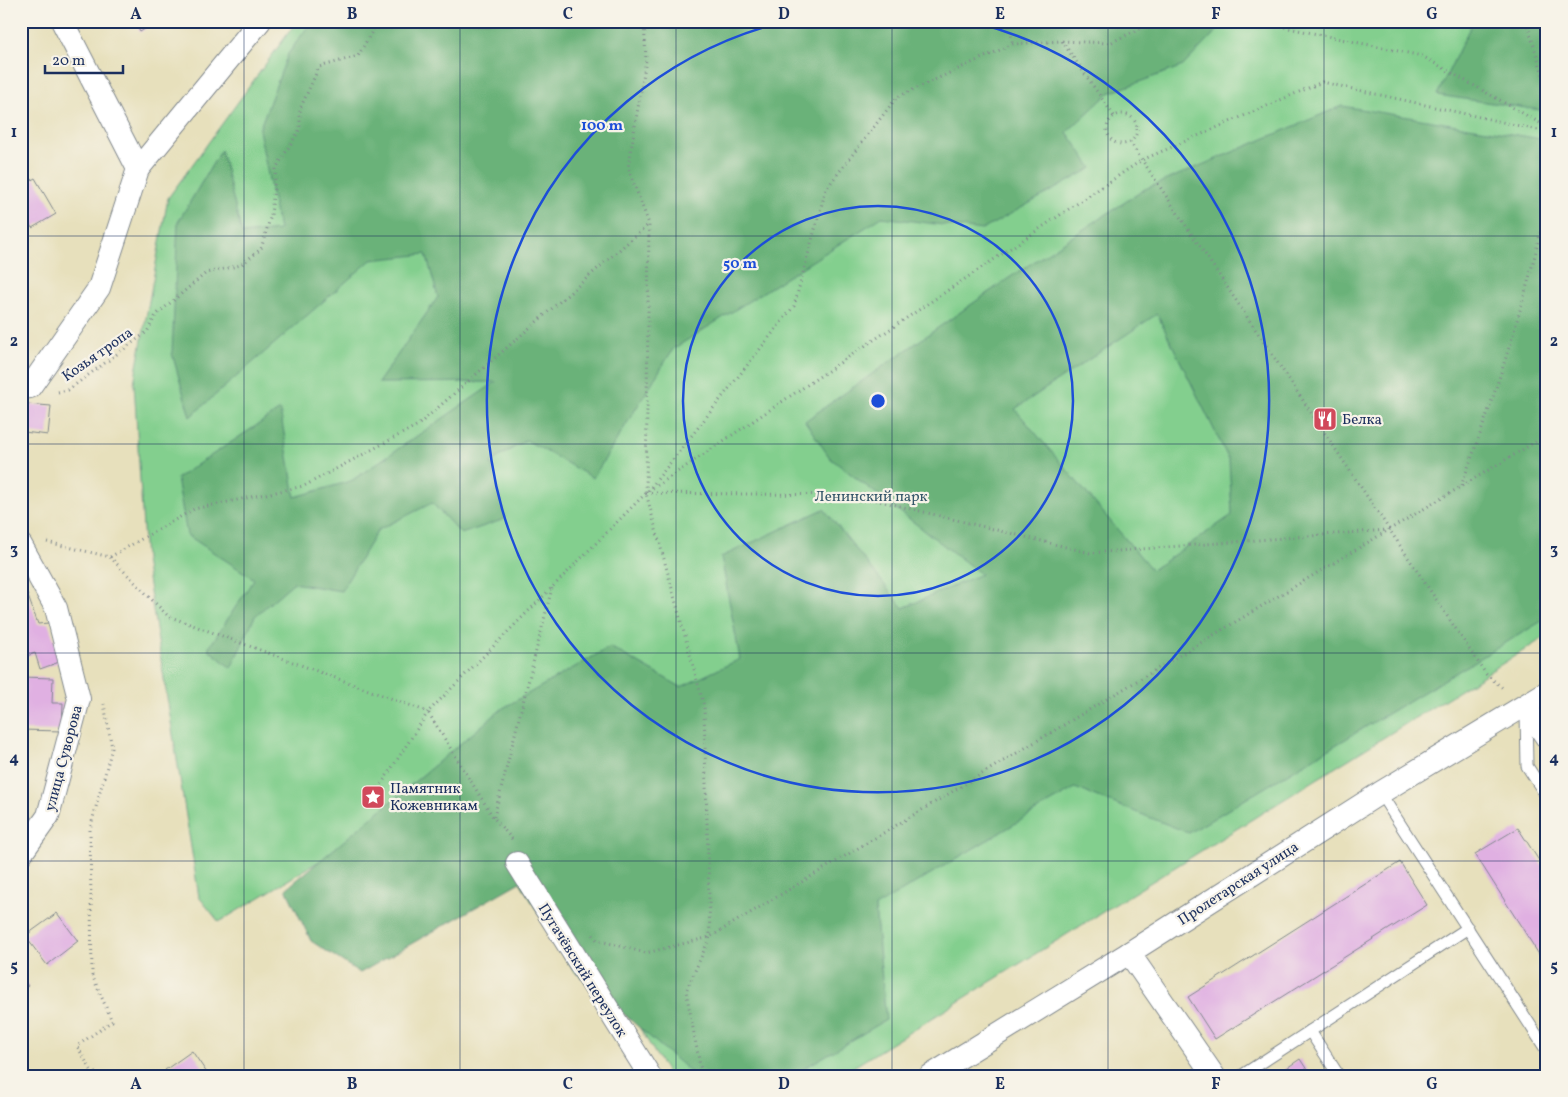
<svg xmlns="http://www.w3.org/2000/svg" width="1568" height="1097" viewBox="0 0 1568 1097" font-family="Vollkorn,serif">
	<rect width="100%" height="100%" fill="#f7f3e8"/>
	<filter id="ink" filterUnits="userSpaceOnUse"><feTurbulence type="fractalNoise" baseFrequency=".02" numOctaves="2"/><feDisplacementMap in="SourceGraphic" scale="10" xChannelSelector="R" yChannelSelector="G"/><feConvolveMatrix kernelMatrix="1 2 1 2 8 2 1 2 1" color-interpolation-filters="sRGB"/></filter>
	<filter id="wash" filterUnits="userSpaceOnUse"><feTurbulence type="fractalNoise" baseFrequency=".0096" numOctaves="4" result="noise"/><feDisplacementMap in="SourceGraphic" scale="20" xChannelSelector="R" yChannelSelector="G"/><feGaussianBlur stdDeviation="1.12" result="paint"/><feColorMatrix in="noise" values="0 0 0 0 0 0 0 0 0 0 0 0 0 0 0 0 0 1.4 0 .05"/><feComposite in="paint" operator="in"/></filter>
	<g filter="url(#wash)">
		<rect width="100%" height="100%" fill="#e7e0bc"/>
		<!-- green -->
		<path fill="#83cf8e" stroke="#4f7f76" d="M 297,21 L 1547,21 L 1547,636 L 839,1076 L 669,1076 L 479,764 L 219,922 L 199,897 L 145,560 L 134,383 L 168,198 Z"/>
		<!-- forest -->
		<g fill="#6ab279" stroke="#42706c" fill-rule="evenodd">
			<path d="M 312,21 L 1226,21 L 1183,66 L 1109,93 L 1067,132 L 1092,168 L 982,230 L 882,217 L 673,349 L 593,478 L 526,440 L 491,462 L 505,519 L 461,534 L 432,503 L 378,530 L 341,591 L 293,583 L 255,616 L 231,668 L 208,649 L 254,579 L 187,535 L 177,478 L 280,410 L 295,497 L 351,481 L 496,382 L 378,383 L 438,297 L 426,254 L 371,260 L 190,417 L 172,353 L 178,222 L 221,150 L 242,234 L 279,230 L 259,130 L 288,54 Z"/>
			<path d="M 1473,21 L 1547,21 L 1547,111 L 1437,95 Z"/>
			<path d="M 1342,106 L 1547,140 L 1547,618 L 1189,833 L 1075,788 L 875,907 L 886,1020 L 791,1076 L 695,1076 L 573,970 L 520,882 L 360,973 L 311,941 L 286,889 L 503,708 L 610,647 L 681,687 L 740,659 L 721,557 L 824,509 L 903,608 L 981,574 L 830,458 L 805,421 L 1009,278 L 1145,189 ZM 1157,314 L 1229,460 L 1232,515 L 1152,570 L 1015,409 Z"/>
		</g>
		<g id="blocks">
			<!-- building -->
			<g fill="#e0b0e2">
				<path d="M 21,21 L 32,21 L 21,28 Z"/>
				<path d="M 134,21 L 157,21 L 140,32 Z"/>
				<path d="M 35,178 L 56,214 L 32,228 L 21,210 L 21,186 Z"/>
				<path d="M 27,404 L 51,406 L 48,435 L 24,432 Z"/>
				<path d="M 24,585 L 38,624 L 48,623 L 62,661 L 40,669 L 35,653 L 21,658 L 21,586 Z"/>
				<path d="M 21,677 L 53,678 L 52,703 L 63,703 L 62,731 L 21,730 Z"/>
				<path d="M 1518,828 L 1547,873 L 1547,967 L 1475,854 Z"/>
				<path d="M 1400,862 L 1427,905 L 1215,1039 L 1188,997 Z"/>
				<path d="M 57,913 L 78,941 L 47,965 L 25,936 Z"/>
				<path d="M 21,977 L 28,986 L 21,992 Z"/>
				<path d="M 192,1051 L 209,1076 L 169,1076 L 165,1070 Z"/>
				<path d="M 1300,1059 L 1311,1076 L 1275,1076 Z"/>
			</g>
		</g>
	</g>
	<g filter="url(#ink)">
		<use href="#blocks" fill-opacity="0" stroke="#81888d" stroke-width="1"/>
		<g fill="none" stroke-linecap="round" stroke-linejoin="round">
			<!-- lane casing -->
			<g stroke="#81888d" stroke-width="13">
				<g id="lane">
					<path d="M 1526,712 L 1527,766 L 1547,797"/>
					<path d="M 1380,793 L 1547,1051"/>
					<path d="M 1310,1031 L 1339,1076"/>
					<path d="M 1241,1076 L 1468,928"/>
				</g>
			</g>
			<!-- street casing -->
			<g stroke="#81888d" stroke-width="24">
				<g id="street">
					<path d="M 62,21 L 138,169"/>
					<path d="M 21,388 L 30,387 L 99,288 L 138,169 L 260,21"/>
					<path d="M 21,545 L 56,608 L 79,699 L 48,816 L 21,854"/>
					<path d="M 1525,706 L 1547,738"/>
					<path d="M 517,863 L 650,1076"/>
					<path d="M 1129,953 L 1214,1076"/>
					<path d="M 930,1076 L 1129,953 L 1380,793 L 1547,692"/>
				</g>
			</g>
			<!-- path -->
			<g stroke="#81888d" stroke-width="3" stroke-dasharray="1 4" stroke-linecap="butt">
				<path d="M 644,21 L 646,60 L 628,168 L 649,224 L 646,493 L 704,706 L 710,937 L 686,991 L 702,1076"/>
				<path d="M 1008,21 L 1013,44"/>
				<path d="M 1255,21 L 1422,56 L 1547,127"/>
				<path d="M 1526,21 L 1547,87"/>
				<path d="M 1062,41 L 1114,116"/>
				<circle cx="1122" cy="129" r="15"/>
				<path d="M 1130,142 L 1486,674 L 1505,690"/>
				<path d="M 58,392 L 68,390 L 147,332 L 156,315 L 206,273 L 241,265 L 261,249 L 271,215 L 276,168 L 300,129 L 300,109 L 319,67 L 358,56 L 378,21"/>
				<path d="M 1461,486 C 1496,394 1526,300 1547,204"/>
				<path d="M 648,491 L 794,306 L 826,189 L 897,97 L 1013,44 L 1062,41 L 1110,43 L 1156,21"/>
				<path d="M 646,493 L 855,495 L 1090,553 L 1387,530"/>
				<path d="M 47,542 L 110,557 L 194,509 L 304,486 L 418,425 L 649,224"/>
				<path d="M 110,557 L 168,616 L 428,712 L 373,797"/>
				<path d="M 494,817 L 552,588"/>
				<path d="M 512,839 L 493,817 L 428,712 L 646,493 L 1142,160 L 1322,82 L 1547,132"/>
				<path d="M 593,935 L 597,940 L 646,953 L 710,937 L 1547,435"/>
				<path d="M 99,1076 L 91,1070 L 77,1046 L 112,1021 L 92,975 L 90,829 L 112,748 L 104,704"/>
			</g>
			<!-- lane -->
			<use href="#lane" stroke="#fff" stroke-width="11"/>
			<!-- street -->
			<use href="#street" stroke="#fff" stroke-width="22"/>
		</g>
	</g>
	<!-- grid -->
	<path fill="none" stroke="#1b2f5e" stroke-width="1" stroke-opacity="0.55" d="M 244,21 L 244,1076M 460,21 L 460,1076M 676,21 L 676,1076M 892,21 L 892,1076M 1108,21 L 1108,1076M 1324,21 L 1324,1076M 21,236 L 1547,236M 21,444 L 1547,444M 21,653 L 1547,653M 21,861 L 1547,861"/>
	<!-- distance rings -->
	<g fill="none" stroke="#1d4ed8" stroke-width="2.5">
		<circle cx="878" cy="401" r="195"/>
		<path d="M973 22A391 391 0 1 1 783 22"/>
	</g>
	<!-- icons -->
	<defs>
		<g id="restaurant-square" transform="scale(1.25)"><rect x="-9" y="-9" width="18" height="18" rx="4" fill="#d1495b" stroke="#f7f3e8"/><path d="M-5-6h1v4h1v-4h1v4h1v-4h1v5L-1.5 .5V6h-2V.5L-5-1ZM5-6V6H3V1.5H1.5Q1.5-4 5-6Z" fill="#fff"/></g>
		<g id="sight-square" transform="scale(1.25)"><rect x="-9" y="-9" width="18" height="18" rx="4" fill="#d1495b" stroke="#f7f3e8"/><path d="M0-6L1.8-2.2L6-1.7L2.9 1.2L3.7 5.4L0 3.3L-3.7 5.4L-2.9 1.2L-6-1.7L-1.8-2.2Z" fill="#fff"/></g>
	</defs>
	<g fill-rule="evenodd">
		<use href="#restaurant-square" x="1325" y="419"/>
		<use href="#sight-square" x="373" y="797"/>
	</g>
	<g text-anchor="middle" stroke-width="4.5" stroke-linejoin="round" paint-order="stroke">
		<!-- street labels -->
		<g font-size="15" fill="#1b2f5e" stroke="#f7f3e8">
			<text transform="translate(97 354) rotate(-35)" y="5">Козья тропа</text>
			<text transform="translate(63 758) rotate(-75)" y="5">улица Суворова</text>
			<text transform="translate(1238 883) rotate(-33)" y="5">Пролетарская улица</text>
			<text transform="translate(583 970) rotate(58)" y="5">Пугачёвский переулок</text>
		</g>
		<!-- poi labels -->
		<g font-size="15" fill="#1b2f5e" stroke="#f7f3e8" text-anchor="start">
			<text x="1342" y="424">Белка</text>
			<text x="390" y="793">Памятник<tspan x="390" dy="17">Кожевникам</tspan></text>
		</g>
		<!-- park labels -->
		<g font-size="15" fill="#35576a" stroke="#f7f3e8">
			<text x="871" y="501">Ленинский парк</text>
		</g>
	</g>
	<circle cx="878" cy="401" r="8" fill="#1d4ed8" stroke="#f7f3e8" stroke-width="2.5"/>
	<g font-size="15" text-anchor="middle" font-weight="bold" fill="#1d4ed8" stroke="#f7f3e8" stroke-width="4.5" stroke-linejoin="round" paint-order="stroke">
		<text x="602" y="130">100 m</text>
		<text x="740" y="268">50 m</text>
	</g>
	<!-- margin -->
	<rect width="1568" height="1097" fill="none" stroke="#f7f3e8" stroke-width="55"/>
	<!-- scale -->
	<path d="M45 65v8h78v-8" fill="none" stroke="#1b2f5e" stroke-width="2.5"/>
	<text x="52" y="65" font-size="15" fill="#1b2f5e" stroke="#f7f3e8" stroke-width="4" paint-order="stroke">20 m</text>
	<rect x="28" y="28" width="1512" height="1042" fill="none" stroke="#1b2f5e" stroke-width="2"/>
	<g font-size="16" text-anchor="middle" font-weight="bold" fill="#1b2f5e">
		<text x="136" y="19">A</text>
		<text x="352" y="19">B</text>
		<text x="568" y="19">C</text>
		<text x="784" y="19">D</text>
		<text x="1000" y="19">E</text>
		<text x="1216" y="19">F</text>
		<text x="1432" y="19">G</text>
		<text x="14" y="137">1</text>
		<text x="1554" y="137">1</text>
		<text x="14" y="346">2</text>
		<text x="1554" y="346">2</text>
		<text x="14" y="554">3</text>
		<text x="1554" y="554">3</text>
		<text x="14" y="763">4</text>
		<text x="1554" y="763">4</text>
		<text x="14" y="971">5</text>
		<text x="1554" y="971">5</text>
		<text x="136" y="1089">A</text>
		<text x="352" y="1089">B</text>
		<text x="568" y="1089">C</text>
		<text x="784" y="1089">D</text>
		<text x="1000" y="1089">E</text>
		<text x="1216" y="1089">F</text>
		<text x="1432" y="1089">G</text>
	</g>
</svg>
